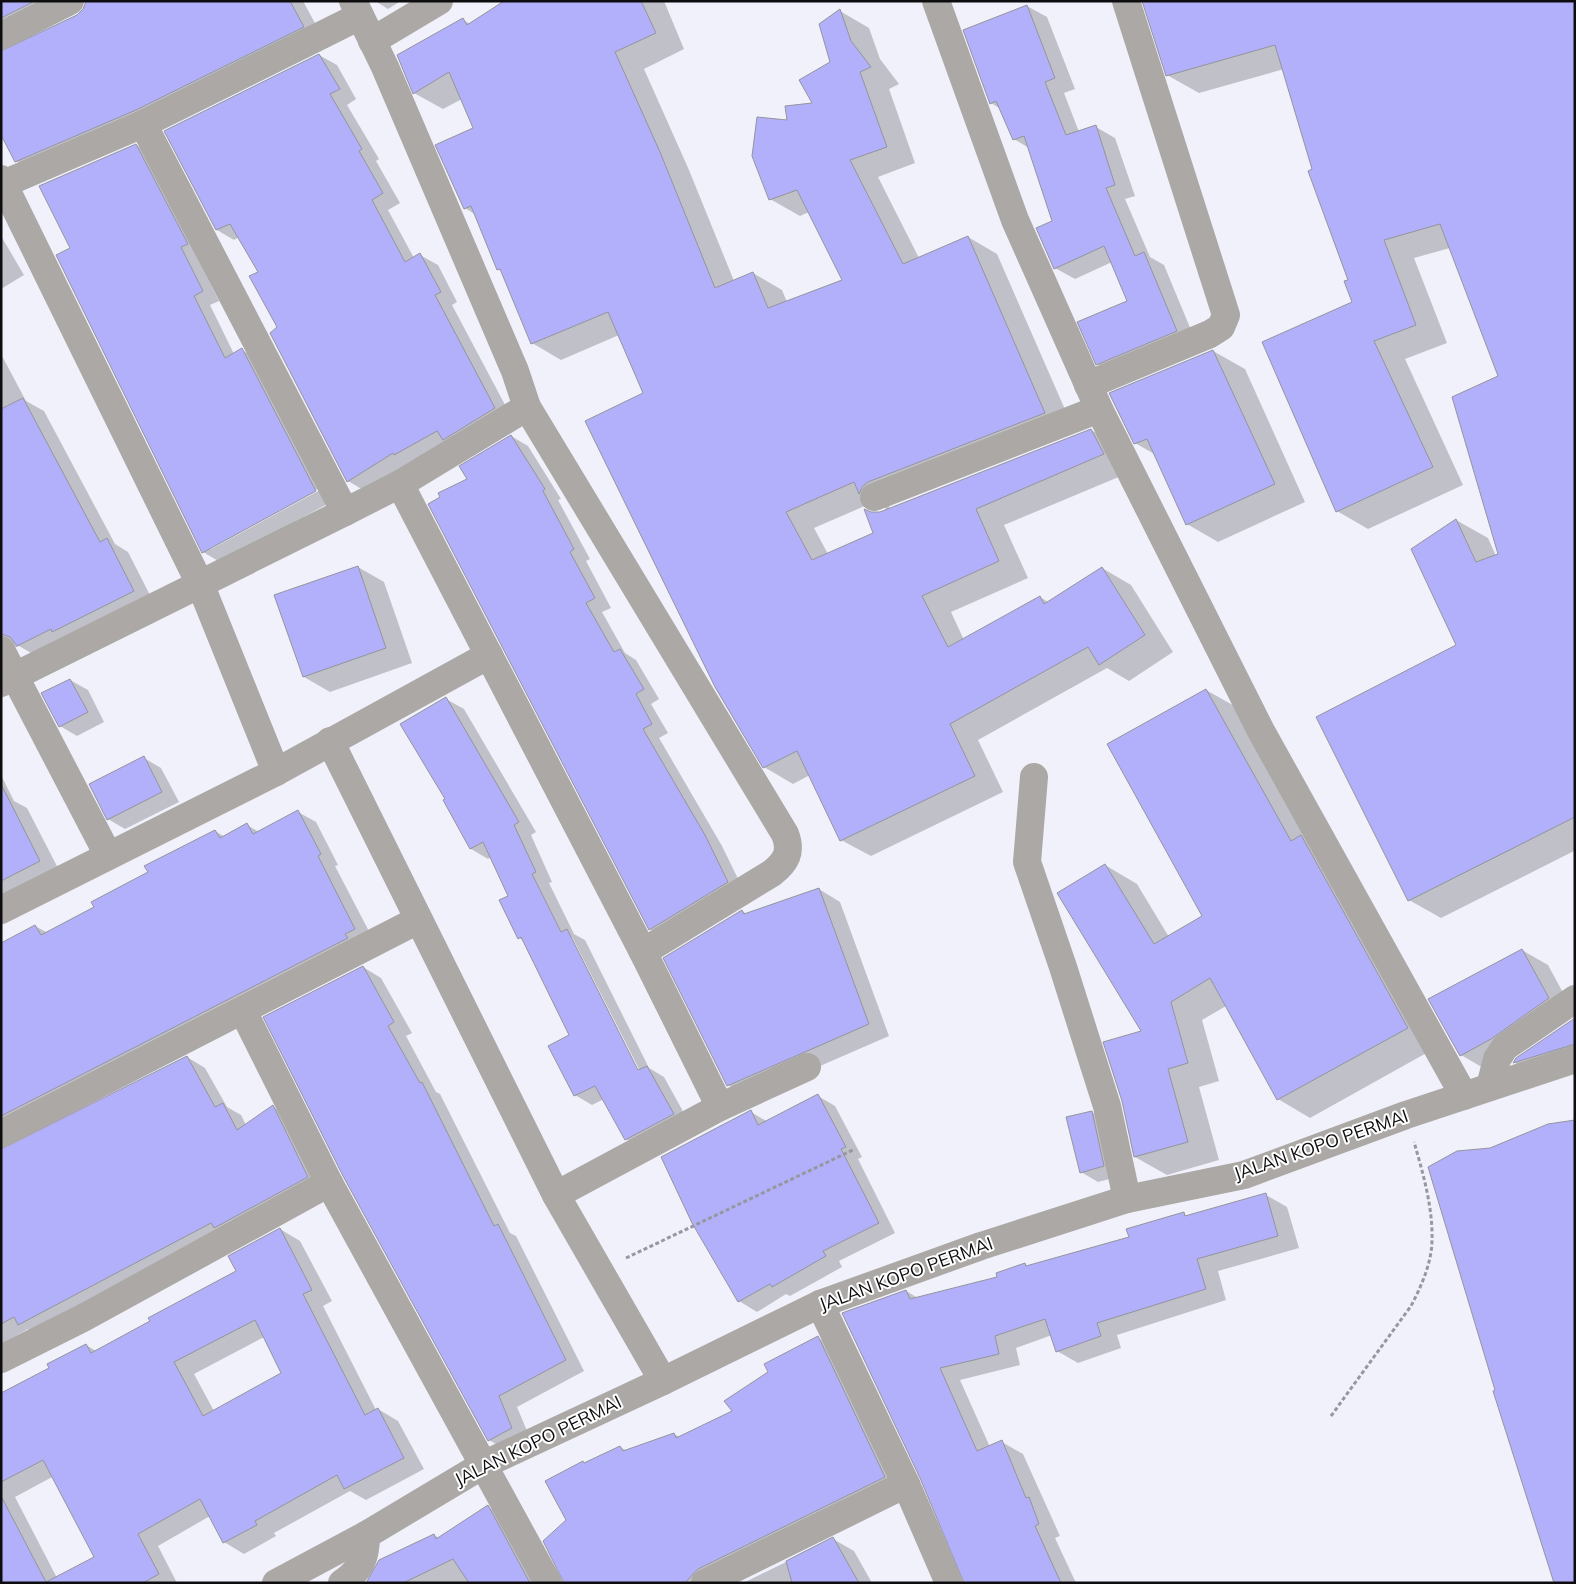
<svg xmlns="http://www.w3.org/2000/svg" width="1576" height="1584" viewBox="0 0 1576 1584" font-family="Mulish,sans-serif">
	<rect width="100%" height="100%" fill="#f1f1fb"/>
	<!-- shadow -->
	<g fill="#0003" fill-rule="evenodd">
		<path d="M 1,1 L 77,1 L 1,40 Z"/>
		<path d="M 87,1 L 303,1 L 323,38 L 37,173 L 16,161 L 8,51 L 84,11 Z"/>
		<path d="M 375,1 L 401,1 L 388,9 Z"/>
		<path d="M 508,1 L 664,1 L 684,49 L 644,69 L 689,170 L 734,281 L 753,273 L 782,290 L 787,302 L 844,281 L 809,212 L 800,216 L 770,199 L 789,121 L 814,104 L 832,62 L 840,11 L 869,28 L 880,59 L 899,84 L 889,89 L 915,163 L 878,177 L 919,258 L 968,237 L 997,254 L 1074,430 L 891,503 L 888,510 L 1091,430 L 1120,447 L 1133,471 L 1004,525 L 1028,578 L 951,612 L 964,640 L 1040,597 L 1048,602 L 1102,568 L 1131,585 L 1173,652 L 1129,681 L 1107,668 L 978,740 L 1003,792 L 871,856 L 841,840 L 810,775 L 793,784 L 764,767 L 645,394 L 619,335 L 561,360 L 532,343 L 502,272 L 498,269 L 476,215 L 465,208 L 437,145 L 475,129 L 462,99 L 443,109 L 414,93 L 462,20 L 471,24 ZM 874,502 L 888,510 L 871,514 L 874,534 L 828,554 L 814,528 Z"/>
		<path d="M 1144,1 L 1575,1 L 1575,853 L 1574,851 L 1441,918 L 1409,900 L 1458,646 L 1456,520 L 1488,538 L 1496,556 L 1500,554 L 1500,377 L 1450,248 L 1414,258 L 1447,343 L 1405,359 L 1463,485 L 1368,529 L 1337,511 L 1353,303 L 1350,280 L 1284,69 L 1199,93 L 1167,75 Z"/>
		<path d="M 1027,6 L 1047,17 L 1075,89 L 1064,93 L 1079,132 L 1096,127 L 1115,138 L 1135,196 L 1125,199 L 1150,257 L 1164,265 L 1196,342 L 1117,375 L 1097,364 L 1129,302 L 1112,262 L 1075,279 L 1055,268 L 1053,222 L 1029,148 L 1014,139 L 1001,109 L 991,103 Z"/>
		<path d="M 319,55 L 337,65 L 356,99 L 347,105 L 379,159 L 376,161 L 400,203 L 388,210 L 414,258 L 420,255 L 438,265 L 457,302 L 452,305 L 512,418 L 365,491 L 348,481 L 278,327 L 260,272 L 239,237 L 234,240 L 217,230 L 166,131 Z"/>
		<path d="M 136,145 L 153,155 L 197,257 L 219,301 L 210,305 L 234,354 L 242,350 L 259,360 L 333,501 L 220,562 L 203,552 L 72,248 ZM 321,487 L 322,489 L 211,549 L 211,546 Z"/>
		<path d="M 1,236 L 24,275 L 1,289 Z"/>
		<path d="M 1213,351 L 1245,369 L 1305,502 L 1218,542 L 1187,524 L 1156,455 L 1135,443 Z"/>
		<path d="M 1,354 L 26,401 L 44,411 L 115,544 L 128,552 L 154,603 L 38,657 L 19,646 L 14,648 L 1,692 Z"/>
		<path d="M 511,436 L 528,446 L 561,499 L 558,500 L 590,559 L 586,561 L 611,608 L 602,612 L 625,653 L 636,660 L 659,699 L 651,704 L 668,733 L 659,738 L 722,846 L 744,891 L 666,938 L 650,929 L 468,479 Z"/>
		<path d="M 358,567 L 384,582 L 412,663 L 330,692 L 304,677 Z"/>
		<path d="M 70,680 L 88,690 L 104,722 L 77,736 L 60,726 Z"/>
		<path d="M 1206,690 L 1238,708 L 1439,1046 L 1310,1118 L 1278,1099 L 1226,1006 L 1202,1020 L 1219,1081 L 1199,1087 L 1219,1160 L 1167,1175 L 1135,1157 L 1143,1032 L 1105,865 L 1137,884 L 1169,937 L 1204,917 Z"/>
		<path d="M 446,699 L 464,709 L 536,832 L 531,835 L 552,882 L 549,883 L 574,934 L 585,940 L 649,1068 L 664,1077 L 690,1124 L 644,1149 L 626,1139 L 604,1099 L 592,1105 L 575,1095 L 570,1035 L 524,941 L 519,938 L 509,896 L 491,857 L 488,859 L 471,849 L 444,800 L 446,799 ZM 570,937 L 572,937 L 642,1075 L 640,1077 Z"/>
		<path d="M 144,758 L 161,768 L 179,802 L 125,829 L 108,819 Z"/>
		<path d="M 1,775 L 14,801 L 27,808 L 60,872 L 1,902 Z"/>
		<path d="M 298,812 L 316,822 L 338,865 L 335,866 L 373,939 L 3,1145 L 4,1150 L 187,1057 L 205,1068 L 227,1107 L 241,1115 L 246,1125 L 273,1107 L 291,1117 L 326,1187 L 37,1335 L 28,1329 L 1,1344 L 1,952 L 35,926 L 48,933 L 96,908 L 215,831 L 225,837 L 247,825 L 259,832 Z"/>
		<path d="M 819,889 L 840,902 L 889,1036 L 749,1097 L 728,1085 L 742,911 L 747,914 Z"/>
		<path d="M 1522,950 L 1548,965 L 1574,1013 L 1487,1070 L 1461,1055 Z"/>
		<path d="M 363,967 L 381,978 L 412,1033 L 406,1036 L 436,1092 L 440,1094 L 510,1233 L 516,1236 L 584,1371 L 517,1407 L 530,1438 L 508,1451 L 489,1440 Z"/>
		<path d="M 1575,1020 L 1575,1071 L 1546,1080 L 1515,1063 Z"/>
		<path d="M 818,1096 L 835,1106 L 862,1157 L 858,1159 L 895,1233 L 839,1261 L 842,1267 L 790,1296 L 786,1294 L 757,1312 L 739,1301 L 693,1222 L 751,1112 L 768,1122 Z"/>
		<path d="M 1092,1112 L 1109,1122 L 1121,1176 L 1098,1182 L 1081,1172 Z"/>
		<path d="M 1266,1195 L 1287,1207 L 1299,1248 L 1218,1271 L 1226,1300 L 1117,1335 L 1121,1348 L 1078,1363 L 1057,1351 L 1052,1335 L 1016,1348 L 1020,1365 L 960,1380 L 990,1447 L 1002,1442 L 1023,1454 L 1060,1536 L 1055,1538 L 1076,1583 L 966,1583 L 906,1291 L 918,1298 L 999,1278 L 1025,1264 L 1028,1266 L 1130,1238 L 1183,1214 L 1188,1216 Z"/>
		<path d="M 280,1229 L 300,1241 L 332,1301 L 323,1306 L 376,1410 L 378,1409 L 398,1421 L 424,1469 L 366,1500 L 350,1491 L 274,1533 L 276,1536 L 244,1554 L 224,1542 L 210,1516 L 158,1546 L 177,1583 L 1,1583 L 1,1394 L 50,1368 L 86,1345 L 96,1351 L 238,1272 ZM 264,1337 L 283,1373 L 214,1411 L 194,1374 ZM 54,1476 L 96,1558 L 57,1578 L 15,1497 Z"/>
		<path d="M 818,1338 L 839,1350 L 905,1489 L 718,1583 L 565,1583 L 568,1521 L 585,1464 L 620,1447 L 627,1451 L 674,1434 L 680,1437 L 734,1411 Z"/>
		<path d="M 488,1507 L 509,1519 L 544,1583 L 374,1583 L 434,1535 L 439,1538 Z"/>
		<path d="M 833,1539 L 854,1551 L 872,1583 L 743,1583 Z"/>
	</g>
	<!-- building -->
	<g fill="#b2b0fa" stroke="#94949d" fill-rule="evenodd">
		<path d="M 1,1 L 35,1 L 1,18 Z"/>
		<path d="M 86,1 L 290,1 L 304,27 L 136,110 L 15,162 L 1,135 L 1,51 L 77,15 L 83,9 Z"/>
		<path d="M 504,1 L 641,1 L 656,33 L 615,52 L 660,152 L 715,288 L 753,272 L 768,308 L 842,280 L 797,190 L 769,200 L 752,156 L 757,117 L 787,120 L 785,106 L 812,103 L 799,80 L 830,62 L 819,24 L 840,9 L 851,41 L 871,67 L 860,72 L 887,147 L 850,160 L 903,264 L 968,236 L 1045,413 L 868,482 L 862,487 L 859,494 L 854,482 L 786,512 L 812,560 L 873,533 L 864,509 L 871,512 L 880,512 L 1091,429 L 1104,454 L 976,509 L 999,561 L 922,596 L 948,647 L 1040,596 L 1044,604 L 1102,567 L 1145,635 L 1099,665 L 1088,647 L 950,724 L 975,776 L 840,841 L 797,751 L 763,768 L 715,687 L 585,421 L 643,393 L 608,312 L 531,344 L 500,269 L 497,270 L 471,206 L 464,209 L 435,145 L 473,128 L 449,72 L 413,94 L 397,55 L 463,18 L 467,25 Z"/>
		<path d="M 1142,1 L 1575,1 L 1575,817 L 1408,901 L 1316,717 L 1456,645 L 1411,549 L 1456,519 L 1476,562 L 1498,554 L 1452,397 L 1498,376 L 1440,224 L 1384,240 L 1416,325 L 1374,341 L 1433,467 L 1336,512 L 1262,342 L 1352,302 L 1344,281 L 1348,280 L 1308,171 L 1312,169 L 1275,45 L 1166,76 Z"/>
		<path d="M 1027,5 L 1055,78 L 1045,82 L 1066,135 L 1096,125 L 1115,185 L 1106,188 L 1135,256 L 1144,252 L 1177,331 L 1096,365 L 1077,322 L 1127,301 L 1104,246 L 1054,269 L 1036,228 L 1052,221 L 1024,136 L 1013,140 L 996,101 L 990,104 L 963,30 Z"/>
		<path d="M 319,54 L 340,89 L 330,94 L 362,149 L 359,151 L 383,193 L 372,200 L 405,262 L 420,253 L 441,292 L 435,295 L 495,408 L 443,440 L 437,431 L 394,455 L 393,453 L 347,482 L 270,333 L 277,327 L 249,276 L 258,272 L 230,224 L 216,230 L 164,131 Z"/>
		<path d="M 136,144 L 188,244 L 181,247 L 203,291 L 194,296 L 225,358 L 242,348 L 316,491 L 202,553 L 56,255 L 70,248 L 39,186 Z"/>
		<path d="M 1213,350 L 1275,484 L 1186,525 L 1147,439 L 1134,444 L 1109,393 Z"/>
		<path d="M 23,398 L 100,542 L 107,538 L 134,591 L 52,632 L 51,629 L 17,646 L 10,637 L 1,634 L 1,409 Z"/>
		<path d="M 511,435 L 545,489 L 543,491 L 574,549 L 570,552 L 595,598 L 586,603 L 614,652 L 620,649 L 644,689 L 636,694 L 652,724 L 643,729 L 705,835 L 728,882 L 649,930 L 428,504 L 440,497 L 438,493 L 467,479 L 459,466 Z"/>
		<path d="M 358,566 L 386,648 L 303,677 L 274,595 Z"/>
		<path d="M 70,679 L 88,712 L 59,727 L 41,693 Z"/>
		<path d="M 1206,689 L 1291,841 L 1301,835 L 1408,1028 L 1277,1100 L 1210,978 L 1171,1002 L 1188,1063 L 1168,1069 L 1188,1142 L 1134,1157 L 1122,1101 L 1103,1042 L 1141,1031 L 1057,893 L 1105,864 L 1154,944 L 1202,916 L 1107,744 Z"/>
		<path d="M 446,697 L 519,822 L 514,825 L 536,872 L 532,874 L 561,932 L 567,929 L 638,1070 L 647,1066 L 674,1114 L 625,1140 L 595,1086 L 574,1096 L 548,1046 L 569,1035 L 521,937 L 518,939 L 499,900 L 508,896 L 483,842 L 470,849 L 443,800 L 445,799 L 400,724 Z"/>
		<path d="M 144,756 L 162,792 L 107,820 L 89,784 Z"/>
		<path d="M 1,784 L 40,861 L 1,881 Z"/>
		<path d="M 298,810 L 321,854 L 318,856 L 355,929 L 345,934 L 348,938 L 1,1116 L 1,943 L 35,925 L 41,935 L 94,907 L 91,902 L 148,872 L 144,866 L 215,830 L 220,838 L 247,823 L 253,834 Z"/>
		<path d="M 819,888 L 869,1024 L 727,1086 L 663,958 L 742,910 L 744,914 Z"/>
		<path d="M 1522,949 L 1549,998 L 1491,1039 L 1460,1056 L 1428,999 Z"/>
		<path d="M 363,966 L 394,1022 L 388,1026 L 420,1083 L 422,1082 L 494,1226 L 498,1224 L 566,1360 L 499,1396 L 512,1428 L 488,1441 L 343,1176 L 263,1017 Z"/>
		<path d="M 1575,1018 L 1575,1044 L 1513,1063 L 1516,1058 Z"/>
		<path d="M 187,1056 L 215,1107 L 223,1103 L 237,1130 L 273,1105 L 308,1177 L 214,1228 L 211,1223 L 18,1325 L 14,1317 L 1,1324 L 1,1149 Z"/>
		<path d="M 818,1094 L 846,1147 L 841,1149 L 879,1223 L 823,1251 L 826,1256 L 772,1287 L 770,1284 L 738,1302 L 692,1223 L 661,1157 L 751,1110 L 758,1125 Z"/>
		<path d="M 1092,1111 L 1104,1166 L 1080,1173 L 1066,1117 Z"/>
		<path d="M 1575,1120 L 1575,1583 L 1554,1583 L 1493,1391 L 1495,1390 L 1428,1167 L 1457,1151 L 1490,1148 L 1548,1124 Z"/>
		<path d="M 1266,1193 L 1278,1236 L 1197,1259 L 1206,1289 L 1097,1323 L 1101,1336 L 1056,1352 L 1045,1319 L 995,1336 L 999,1354 L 940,1368 L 977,1451 L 1002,1440 L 1026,1498 L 1029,1497 L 1039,1524 L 1035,1526 L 1061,1583 L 964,1583 L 920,1478 L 842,1313 L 906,1290 L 910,1299 L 997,1277 L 996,1273 L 1025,1263 L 1026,1266 L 1129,1237 L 1126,1229 L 1184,1212 L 1185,1216 Z"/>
		<path d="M 280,1228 L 312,1290 L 303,1294 L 365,1415 L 378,1408 L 404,1458 L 344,1489 L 337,1475 L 255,1521 L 257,1525 L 223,1543 L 200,1499 L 138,1534 L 159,1574 L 143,1583 L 1,1583 L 1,1496 L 46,1582 L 94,1557 L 43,1460 L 1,1482 L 1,1393 L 49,1368 L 47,1364 L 86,1344 L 91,1353 L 150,1321 L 148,1318 L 236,1271 L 228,1256 ZM 255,1320 L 281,1373 L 203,1416 L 174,1362 Z"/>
		<path d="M 818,1336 L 885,1477 L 698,1569 L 685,1583 L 564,1583 L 543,1541 L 566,1520 L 545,1481 L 583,1461 L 584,1463 L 620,1446 L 623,1451 L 674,1433 L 676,1438 L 732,1411 L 724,1401 L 768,1372 L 764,1364 Z"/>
		<path d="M 488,1505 L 530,1583 L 469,1583 L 453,1559 L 403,1583 L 366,1583 L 379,1560 L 434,1534 L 436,1539 Z"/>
		<path d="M 833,1537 L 859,1583 L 792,1583 L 786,1561 Z"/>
	</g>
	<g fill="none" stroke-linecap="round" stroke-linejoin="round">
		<!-- path -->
		<g stroke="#97979f" stroke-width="3" stroke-dasharray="4 2.5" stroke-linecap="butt">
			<path d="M 626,1258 L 855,1149"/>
			<path d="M 1331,1416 L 1411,1306 C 1421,1287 1432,1262 1432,1240 C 1433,1208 1423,1173 1414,1142"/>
		</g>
		<!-- minor -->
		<g stroke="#aba8a5" stroke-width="28">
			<path d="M 353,1 L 385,67 L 515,371 L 527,407 L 785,834 C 792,852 786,862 772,873 L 643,952"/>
			<path d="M 936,1 L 1015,220 L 1099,409 L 1261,731 L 1464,1096"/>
			<path d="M 1,36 L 70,1"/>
			<path d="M 372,41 L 439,1"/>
			<path d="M 143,124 L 345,512"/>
			<path d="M 1,179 L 201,586 L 276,772"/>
			<path d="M 1,185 L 143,124 L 360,16"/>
			<path d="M 1088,385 L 1210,334 L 1221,327 L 1226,315 L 1126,1"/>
			<path d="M 400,484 L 643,952 L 720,1107"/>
			<path d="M 874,497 L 1099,409"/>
			<path d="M 1,650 L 108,855"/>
			<path d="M 1,683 L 345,512 L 400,484 L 527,407"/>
			<path d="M 330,741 L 556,1195 L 663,1381"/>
			<path d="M 1034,777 L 1027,862 L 1063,967 L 1107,1106 L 1127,1199"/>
			<path d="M 1,910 L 276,772 L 489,655"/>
			<path d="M 243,1011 L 329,1183 L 548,1583"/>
			<path d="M 1490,1087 L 1497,1059 L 1505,1047 L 1575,999"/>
			<path d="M 1,1134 L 418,920"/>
			<path d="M 556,1195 L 720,1107 L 807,1067"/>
			<path d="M 820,1304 L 906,1484 L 949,1583"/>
			<path d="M 1,1359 L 83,1318 L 329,1183"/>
			<path d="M 276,1583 L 366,1535 L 483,1465 L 663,1381 L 820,1304 L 981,1246 L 1127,1199 L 1244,1175 L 1406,1115 L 1575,1059"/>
			<path d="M 342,1583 C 361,1570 366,1558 366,1535"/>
			<path d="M 705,1583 L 906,1484"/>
		</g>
	</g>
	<g text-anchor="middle" stroke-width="4" stroke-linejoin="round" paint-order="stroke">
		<!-- street labels -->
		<g font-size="18" fill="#0d0d10" stroke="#fff">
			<text transform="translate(1321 1145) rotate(-19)" y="6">JALAN KOPO PERMAI</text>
			<text transform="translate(906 1274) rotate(-20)" y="6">JALAN KOPO PERMAI</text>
			<text transform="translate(538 1441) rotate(-26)" y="6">JALAN KOPO PERMAI</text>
		</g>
	</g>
	<!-- border -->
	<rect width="1576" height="1584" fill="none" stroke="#0d0d10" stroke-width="5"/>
</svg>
